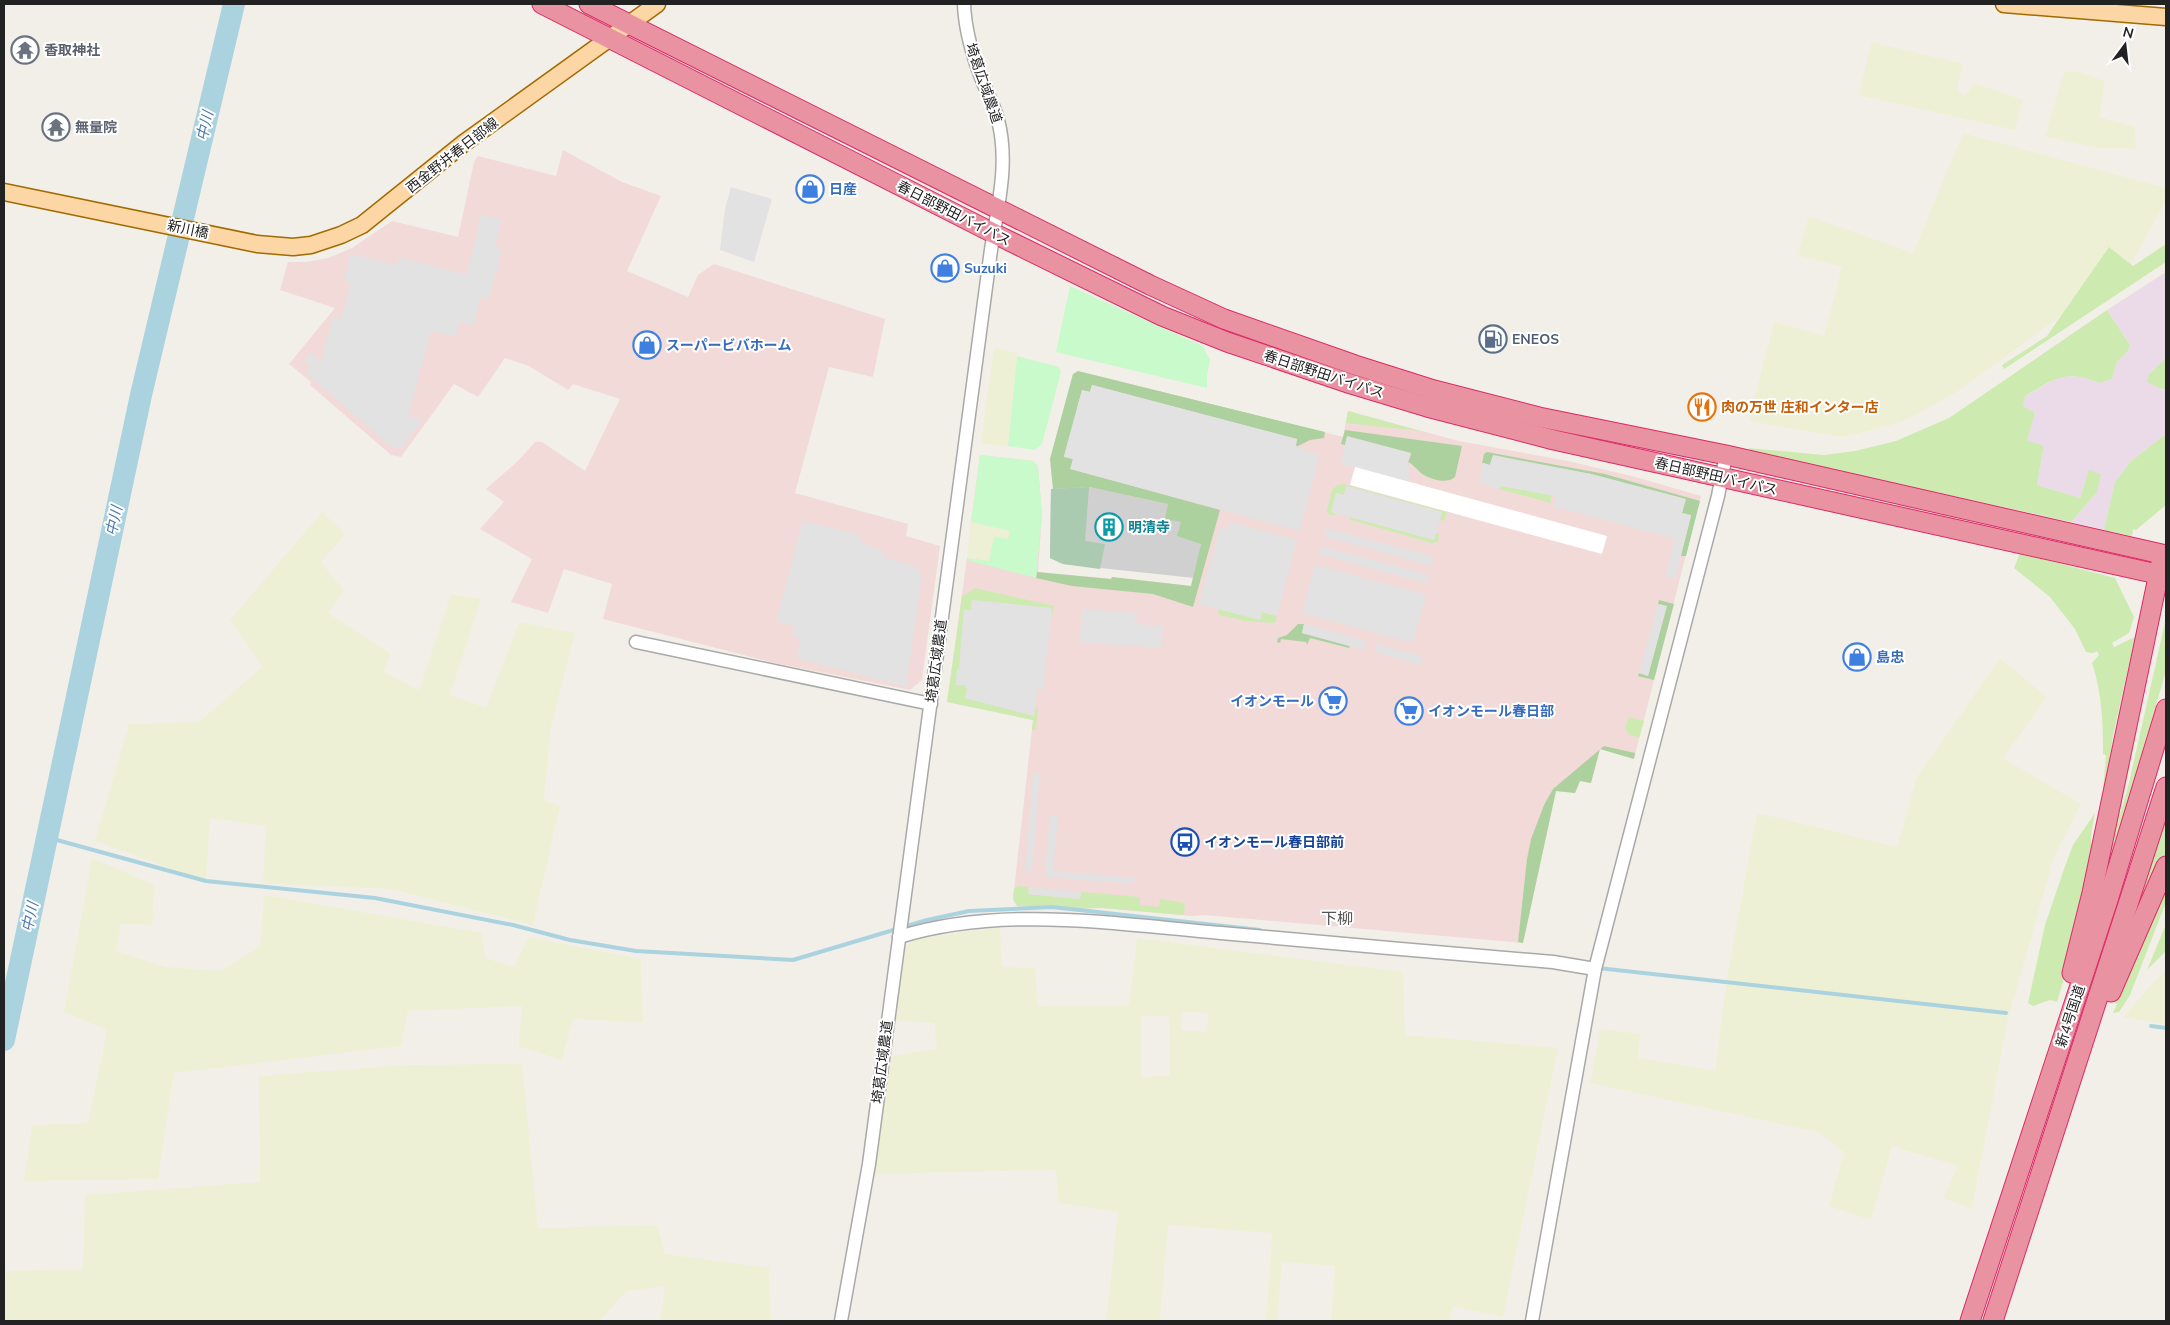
<svg xmlns="http://www.w3.org/2000/svg" width="2170" height="1325" viewBox="0 0 2170 1325" font-family="'Nunito Sans','Noto Sans JP',sans-serif">
	<rect width="100%" height="100%" fill="#f2efe9"/>
	<!-- commercial -->
	<g fill="#f2dad9">
		<path d="M 563,150 L 622,182 L 661,196 L 627,271 L 688,297 L 698,275 L 714,264 L 885,319 L 873,377 L 829,367 L 795,493 L 908,524 L 906,536 L 940,546 L 922,680 L 910,690 L 775,663 L 603,619 L 612,584 L 564,569 L 548,613 L 511,602 L 532,559 L 480,529 L 504,502 L 486,489 L 518,461 L 535,442 L 542,442 L 585,471 L 620,399 L 573,384 L 568,390 L 529,366 L 505,358 L 478,397 L 454,384 L 401,457 L 391,455 L 310,385 L 311,382 L 289,364 L 335,308 L 280,290 L 288,262 L 307,262 L 328,258 L 352,248 L 392,221 L 458,237 L 474,162 L 478,156 L 556,176 Z"/>
		<path d="M 1078,371 L 1343,437 L 1348,411 L 1459,441 L 1568,461 L 1632,476 L 1701,496 L 1634,759 L 1600,749 L 1591,783 L 1580,781 L 1575,793 L 1556,791 L 1523,943 L 1204,915 L 1191,916 L 1102,908 L 1056,909 L 1017,906 L 1013,899 L 1033,720 L 947,702 L 967,558 L 989,561 L 1010,531 L 971,522 L 980,455 L 1033,461 L 1038,466 L 1042,514 L 1038,572 L 1111,579 L 1112,577 L 1191,586 L 1201,544 L 1089,487 L 1053,489 L 1050,459 L 1073,374 Z"/>
	</g>
	<!-- industrial -->
	<path fill="#ebdbe8" d="M 2166,272 L 2166,358 L 2149,374 L 2162,390 L 2166,391 L 2166,434 L 2131,461 L 2115,482 L 2104,530 L 2071,522 L 2097,492 L 2089,471 L 2080,498 L 2037,485 L 2044,446 L 2026,440 L 2035,413 L 2022,406 L 2025,396 L 2059,377 L 2081,376 L 2099,383 L 2112,379 L 2117,362 L 2128,351 L 2130,345 L 2107,310 Z"/>
	<!-- religious -->
	<path fill="#d0d0d0" d="M 1089,487 L 1168,504 L 1181,522 L 1201,544 L 1194,578 L 1063,564 L 1050,558 L 1051,489 Z"/>
	<!-- farmland -->
	<g fill="#eef0d5" fill-rule="evenodd">
		<path d="M 1872,42 L 1963,64 L 1957,90 L 1965,96 L 1974,83 L 2023,100 L 2015,130 L 1858,95 Z"/>
		<path d="M 2064,72 L 2079,72 L 2105,81 L 2099,117 L 2135,127 L 2136,149 L 2097,148 L 2045,136 Z"/>
		<path d="M 1963,133 L 2166,188 L 2166,200 L 2131,265 L 1957,392 L 1902,422 L 1844,437 L 1749,421 L 1774,322 L 1824,336 L 1842,267 L 1797,255 L 1809,216 L 1913,253 Z"/>
		<path d="M 994,347 L 1017,353 L 1008,446 L 981,443 Z"/>
		<path d="M 322,512 L 346,534 L 321,562 L 344,591 L 328,613 L 390,653 L 384,672 L 419,690 L 451,594 L 481,599 L 450,695 L 486,708 L 519,622 L 575,633 L 551,727 L 544,800 L 560,806 L 533,925 L 390,889 L 263,883 L 266,826 L 210,818 L 206,881 L 95,841 L 129,724 L 199,722 L 262,667 L 230,620 Z"/>
		<path d="M 971,522 L 1010,531 L 1008,539 L 989,561 L 967,558 Z"/>
		<path d="M 2000,658 L 2047,697 L 2003,758 L 2081,804 L 2054,857 L 2007,1023 L 1972,1209 L 1943,1198 L 1958,1166 L 1892,1146 L 1871,1220 L 1829,1206 L 1844,1152 L 1818,1132 L 1590,1083 L 1601,1029 L 1640,1034 L 1638,1058 L 1715,1071 L 1727,978 L 1757,813 L 1897,847 L 1917,777 Z"/>
		<path d="M 92,858 L 155,885 L 152,925 L 121,924 L 116,951 L 166,967 L 221,971 L 260,946 L 264,895 L 482,933 L 485,958 L 514,967 L 528,937 L 641,959 L 643,1022 L 573,1019 L 562,1060 L 518,1046 L 522,1006 L 408,1011 L 401,1046 L 174,1073 L 158,1179 L 24,1181 L 32,1125 L 88,1123 L 107,1030 L 64,1012 Z"/>
		<path d="M 1000,927 L 1002,967 L 1035,968 L 1038,1006 L 1129,1005 L 1137,938 L 1403,972 L 1405,1035 L 1558,1048 L 1503,1317 L 1453,1306 L 1450,1321 L 1331,1321 L 1335,1266 L 1282,1262 L 1277,1321 L 1266,1321 L 1272,1233 L 1168,1225 L 1160,1321 L 1106,1321 L 1118,1212 L 1059,1203 L 1056,1170 L 873,1174 L 892,1056 L 937,1049 L 934,1023 L 895,1020 L 906,945 L 916,939 ZM 1182,1012 L 1208,1013 L 1207,1032 L 1181,1030 ZM 1141,1016 L 1169,1016 L 1170,1076 L 1141,1077 Z"/>
		<path d="M 2166,970 L 2166,1024 L 2123,1017 L 2144,993 Z"/>
		<path d="M 522,1064 L 538,1228 L 657,1225 L 665,1254 L 769,1268 L 771,1321 L 660,1321 L 665,1286 L 627,1291 L 599,1321 L 4,1321 L 4,1284 L 7,1271 L 83,1269 L 85,1195 L 260,1182 L 259,1076 L 407,1065 Z"/>
	</g>
	<!-- grass -->
	<g fill="#cdebb0">
		<path d="M 2166,244 L 2166,262 L 2004,369 L 2002,365 L 2047,336 L 2109,247 L 2133,266 Z"/>
		<path d="M 2107,310 L 2130,345 L 2128,351 L 2117,362 L 2112,379 L 2099,383 C 2065,369 2055,379 2025,396 L 2023,406 L 2035,413 L 2027,440 L 2044,446 L 2037,485 L 2080,498 L 2089,470 L 2101,474 L 2097,492 L 2071,522 L 1751,451 L 1749,448 L 1824,455 L 1855,451 L 1896,441 L 1949,418 Z"/>
		<path d="M 2166,358 L 2166,391 L 2147,382 L 2149,374 Z"/>
		<path d="M 1348,411 L 1420,431 L 1346,423 Z"/>
		<path d="M 2166,434 L 2166,505 L 2136,530 L 2133,529 L 2132,536 L 2104,530 L 2115,482 L 2131,461 Z"/>
		<path d="M 1343,484 L 1447,512 L 1444,521 L 1440,520 L 1442,512 L 1347,486 L 1344,495 L 1336,493 L 1331,512 L 1338,515 L 1330,515 L 1327,511 L 1332,490 L 1337,485 Z"/>
		<path d="M 1500,486 L 1552,495 L 1550,503 L 1499,489 Z"/>
		<path d="M 1351,511 L 1434,540 L 1436,533 L 1439,533 L 1438,542 L 1432,543 L 1351,520 L 1350,518 Z"/>
		<path d="M 2020,553 L 2115,578 L 2134,617 L 2129,633 L 2112,643 L 2114,647 L 2135,637 L 2113,736 L 2106,790 L 2069,962 L 2057,1002 L 2050,1000 L 2033,1006 L 2028,1003 L 2045,925 L 2064,869 L 2073,845 L 2095,813 L 2091,835 L 2091,848 L 2103,792 L 2106,755 L 2103,754 C 2103,724 2102,693 2092,663 L 2099,655 L 2097,651 L 2093,653 L 2086,652 L 2075,629 L 2050,597 L 2014,568 Z"/>
		<path d="M 975,588 L 1054,606 L 1052,616 L 1052,608 L 972,601 L 971,610 L 964,610 L 959,669 L 957,669 L 967,689 L 965,698 L 1034,716 L 1036,707 L 1038,707 L 1036,730 L 1032,730 L 1033,720 L 947,702 L 962,597 Z"/>
		<path d="M 1219,609 L 1260,620 L 1262,612 L 1277,616 L 1275,623 L 1245,621 L 1221,615 L 1218,613 Z"/>
		<path d="M 2166,618 L 2166,671 L 2099,896 L 2115,816 L 2140,715 L 2118,821 L 2129,783 Z"/>
		<path d="M 1629,717 L 1644,721 L 1639,738 L 1629,734 L 1625,728 Z"/>
		<path d="M 2166,817 L 2166,853 L 2128,935 Z"/>
		<path d="M 2166,881 L 2166,902 L 2130,995 L 2119,1012 L 2113,1013 L 2117,1004 L 2113,1002 Z"/>
		<path d="M 1018,886 L 1029,887 L 1028,894 L 1080,899 L 1081,892 L 1140,897 L 1140,905 L 1159,907 L 1160,899 L 1185,903 L 1184,915 L 1102,908 L 1056,909 L 1017,906 L 1013,899 L 1014,889 Z"/>
		<path d="M 2166,924 L 2166,951 L 2147,970 Z"/>
	</g>
	<!-- forest -->
	<g fill="#add19e">
		<path d="M 1078,371 L 1325,432 L 1324,438 L 1310,440 L 1298,446 L 1295,446 L 1297,439 L 1092,385 L 1090,392 L 1082,390 L 1064,456 L 1073,459 L 1071,469 L 1220,510 L 1193,607 L 1153,594 L 1072,586 L 1036,578 L 1037,572 L 1111,579 L 1112,577 L 1191,586 L 1201,544 L 1177,536 L 1181,522 L 1165,519 L 1168,504 L 1089,487 L 1053,489 L 1050,459 L 1073,374 Z"/>
		<path d="M 1345,430 L 1462,446 L 1455,477 C 1447,484 1433,480 1424,475 C 1418,472 1415,465 1408,462 L 1411,454 L 1347,437 L 1345,445 L 1341,444 Z"/>
		<path d="M 1487,452 L 1605,474 L 1700,501 L 1686,556 L 1681,556 L 1691,516 L 1682,513 L 1685,499 L 1591,474 L 1493,456 L 1490,465 L 1482,463 L 1484,454 Z"/>
		<path d="M 1659,600 L 1674,604 L 1654,680 L 1638,676 L 1639,673 L 1648,676 L 1666,606 L 1658,604 Z"/>
		<path d="M 1298,624 L 1304,624 L 1302,633 L 1350,646 L 1349,648 L 1310,638 L 1307,645 L 1306,642 L 1281,639 L 1280,643 L 1277,642 L 1278,638 L 1287,635 Z"/>
		<path d="M 1604,746 L 1635,753 L 1634,759 L 1600,749 L 1591,783 L 1580,781 L 1575,793 L 1556,791 L 1523,943 L 1518,942 L 1527,859 L 1531,839 L 1544,805 L 1553,789 Z"/>
	</g>
	<!-- cemetery -->
	<path fill="#aacbaf" d="M 1089,487 L 1085,541 L 1105,544 L 1100,569 L 1063,564 L 1050,558 L 1051,489 Z"/>
	<!-- park -->
	<g fill="#c8facc">
		<path d="M 1070,286 L 1203,346 L 1210,360 L 1207,375 L 1207,388 L 1056,352 Z"/>
		<path d="M 1017,356 L 1059,367 L 1061,372 L 1042,444 L 1034,450 L 1008,446 Z"/>
		<path d="M 980,455 L 1033,461 L 1038,466 L 1042,514 L 1036,578 L 970,561 L 967,558 L 989,561 L 994,537 L 1008,539 L 1010,531 L 971,522 Z"/>
	</g>
	<!-- parking -->
	<g fill="#e2e2e2">
		<path d="M 731,187 L 772,199 L 754,262 L 720,250 L 725,209 Z"/>
		<path d="M 481,215 L 502,220 L 495,244 L 497,247 L 502,249 L 489,299 L 481,297 L 474,325 L 460,322 L 455,337 L 431,331 L 408,416 L 422,420 L 401,449 L 392,447 L 306,373 L 311,367 L 304,360 L 310,352 L 321,361 L 333,317 L 341,319 L 351,283 L 344,281 L 351,254 L 397,265 L 399,257 L 467,275 Z"/>
		<path d="M 1092,385 L 1297,439 L 1296,446 L 1319,456 L 1300,531 L 1070,469 L 1073,459 L 1064,457 L 1082,390 L 1090,392 Z"/>
		<path d="M 1347,436 L 1411,453 L 1408,462 L 1410,475 L 1409,482 L 1341,464 Z"/>
		<path d="M 1493,455 L 1591,474 L 1686,499 L 1682,513 L 1691,515 L 1675,579 L 1665,577 L 1675,539 L 1553,506 L 1556,496 L 1501,486 L 1499,489 L 1479,483 L 1483,463 L 1490,465 Z"/>
		<path d="M 1346,486 L 1442,512 L 1434,540 L 1331,512 L 1336,493 L 1344,495 Z"/>
		<path d="M 803,521 L 860,535 L 859,541 L 885,552 L 884,557 L 920,568 L 919,574 L 922,576 L 906,687 L 797,658 L 800,639 L 792,636 L 794,626 L 776,621 Z"/>
		<path d="M 1230,522 L 1297,540 L 1277,616 L 1262,612 L 1260,620 L 1199,604 L 1220,528 L 1228,530 Z"/>
		<path d="M 1326,528 L 1434,557 L 1432,566 L 1324,536 Z"/>
		<path d="M 1320,546 L 1428,575 L 1426,583 L 1318,554 Z"/>
		<path d="M 1315,565 L 1426,595 L 1414,639 L 1409,642 L 1302,613 Z"/>
		<path d="M 972,600 L 1052,608 L 1043,690 L 1037,690 L 1034,716 L 965,698 L 967,689 L 965,685 L 956,685 L 957,669 L 959,669 L 964,609 L 971,610 Z"/>
		<path d="M 1658,604 L 1667,606 L 1648,676 L 1639,673 Z"/>
		<path d="M 1082,609 L 1137,613 L 1136,624 L 1163,626 L 1161,648 L 1080,642 Z"/>
		<path d="M 1304,624 L 1366,641 L 1364,650 L 1302,633 Z"/>
		<path d="M 1377,644 L 1422,656 L 1420,665 L 1375,652 Z"/>
		<path d="M 1033,774 L 1040,774 L 1032,872 L 1025,871 Z"/>
		<path d="M 1050,816 L 1058,816 L 1053,871 L 1134,878 L 1133,884 L 1047,877 L 1045,874 Z"/>
		<path d="M 1029,887 L 1081,892 L 1080,899 L 1028,894 Z"/>
	</g>
	<!-- pier -->
	<path fill="#fff" d="M 1355,467 L 1607,536 L 1602,554 L 1350,485 Z"/>
	<g fill="none" stroke-linecap="round" stroke-linejoin="round">
		<!-- stream -->
		<g stroke="#aad3df" stroke-width="4">
			<path d="M 46,837 L 206,881 L 375,898 L 513,925 L 570,940 L 636,951 L 793,960 L 927,920 L 969,911 L 1052,907 L 1260,930"/>
			<path d="M 1598,968 L 2006,1013"/>
			<path d="M 2151,1026 L 2166,1028"/>
		</g>
		<!-- river -->
		<path stroke="#aad3df" stroke-width="22" d="M 4,1040 L 141,395 L 234,4"/>
		<!-- minor casing -->
		<g stroke="#a9a9a9" stroke-width="15">
			<g id="minor">
				<path d="M 636,642 L 931,704"/>
				<path d="M 899,937 C 1003,905 1114,924 1221,933 C 1332,943 1442,953 1553,962 L 1595,969"/>
				<path d="M 841,1321 L 869,1164 L 990,257 C 996,212 1010,166 998,120 C 995,108 989,96 984,85 C 973,58 965,32 964,4"/>
				<path d="M 1532,1321 L 1595,969 L 1718,496 L 1726,455"/>
			</g>
		</g>
		<!-- major casing -->
		<g stroke="#a06b00" stroke-width="19">
			<g id="major">
				<path d="M 2004,4 L 2166,17"/>
				<path d="M 4,192 L 257,244 L 293,247 L 311,245 L 341,235 L 362,225 L 464,143 L 657,4"/>
			</g>
		</g>
		<!-- highway casing -->
		<g stroke="#dc2a67" stroke-width="21">
			<g id="highway">
				<path d="M 542,4 L 993,233 L 1162,316 L 1227,342 L 1351,384 L 1427,407 L 1554,440 L 2166,576"/>
				<path d="M 589,4 L 1150,285 L 1224,319 L 1355,365 L 1434,390 L 1539,417 L 1726,455 L 2166,555"/>
				<path d="M 2072,973 L 2092,893 L 2161,563"/>
				<path d="M 2111,992 L 2166,866"/>
				<path d="M 1970,1321 L 2108,900 L 2166,709"/>
				<path d="M 1993,1321 L 2166,787"/>
			</g>
		</g>
		<!-- minor -->
		<use href="#minor" stroke="#fff" stroke-width="12"/>
		<!-- major -->
		<use href="#major" stroke="#fcd6a4" stroke-width="16"/>
		<!-- highway -->
		<use href="#highway" stroke="#e892a2" stroke-width="19"/>
	</g>
	<!-- icons -->
	<defs>
		<g id="temple-ring" transform="scale(1.4375)"><circle r="9.5" fill="#fff" stroke="#6b7280" stroke-width="1.5"/><path d="M0-6L5-2H3V0L6.5 2.5H4V6H1.5V3h-3V6H-4V2.5H-6.5L-3 0V-2H-5Z" fill="#6b7280"/></g>
		<g id="shop-ring" transform="scale(1.4375)"><circle r="9.5" fill="#fff" stroke="#3f7fe0" stroke-width="1.5"/><path d="M-5-2.5h2.3a2.7 3.5 0 0 1 5.4 0H5L5.5 6h-11ZM-1.5-2.5h3a1.5 2.3 0 0 0-3 0Z" fill="#3f7fe0"/></g>
		<g id="fuel-ring" transform="scale(1.4375)"><circle r="9.5" fill="#fff" stroke="#5c6f8a" stroke-width="1.5"/><path d="M-5.5-6h7V0h2V4h1.3V-2.5L3-4.5l.8-.8L6-3V5H2.5V1h-1V6h-7ZM-4.2-4.7v3.2H.2V-4.7Z" fill="#5c6f8a"/></g>
		<g id="restaurant-ring" transform="scale(1.4375)"><circle r="9.5" fill="#fff" stroke="#e8710a" stroke-width="1.5"/><path d="M-5-6h1v4h1v-4h1v4h1v-4h1v5L-1.5 .5V6h-2V.5L-5-1ZM5-6V6H3V1.5H1.5Q1.5-4 5-6Z" fill="#e8710a"/></g>
		<g id="building-ring" transform="scale(1.4375)"><circle r="9.5" fill="#fff" stroke="#0f9aa8" stroke-width="1.5"/><path d="M-4-6H4V6H1V3H-1V6H-4ZM-2.5-4.3h1.7v1.8h-1.7ZM.8-4.3h1.7v1.8H.8ZM-2.5-1h1.7V.8h-1.7ZM.8-1h1.7V.8H.8Z" fill="#0f9aa8"/></g>
		<g id="supermarket-ring" transform="scale(1.4375)"><circle r="9.5" fill="#fff" stroke="#3f7fe0" stroke-width="1.5"/><path d="M-6-5.5h2.5l.6 2H6L4.5 2H-2.5L-4.4-4H-6ZM-1.5 3.2a1.3 1.3 0 1 0 .1 0ZM3 3.2a1.3 1.3 0 1 0 .1 0Z" fill="#3f7fe0"/></g>
		<g id="bus-ring" transform="scale(1.4375)"><circle r="9.5" fill="#fff" stroke="#1a4fb4" stroke-width="1.5"/><path d="M-5-6H5V4H4V6H2V4H-2V6H-4V4H-5ZM-3.5-4V0h7V-4ZM-3.5 1.2v1.5H-2V1.2ZM2 1.2v1.5H3.5V1.2Z" fill="#1a4fb4"/></g>
	</defs>
	<g fill-rule="evenodd">
		<use href="#temple-ring" x="25" y="50"/>
		<use href="#temple-ring" x="56" y="127"/>
		<use href="#shop-ring" x="810" y="189"/>
		<use href="#shop-ring" x="945" y="268"/>
		<use href="#fuel-ring" x="1493" y="339"/>
		<use href="#shop-ring" x="647" y="345"/>
		<use href="#restaurant-ring" x="1702" y="407"/>
		<use href="#building-ring" x="1109" y="527"/>
		<use href="#shop-ring" x="1857" y="657"/>
		<use href="#supermarket-ring" x="1333" y="701"/>
		<use href="#supermarket-ring" x="1409" y="711"/>
		<use href="#bus-ring" x="1185" y="842"/>
	</g>
	<g text-anchor="middle" stroke-width="4" stroke-linejoin="round" paint-order="stroke">
		<!-- worship labels -->
		<g font-size="14" font-weight="bold" fill="#5b616d" stroke="#fff" text-anchor="start">
			<text x="44" y="55">香取神社</text>
			<text x="75" y="132">無量院</text>
		</g>
		<!-- street labels -->
		<g font-size="14" fill="#222" stroke="#fff">
			<text transform="translate(984 83) rotate(71)" y="5">埼葛広域農道</text>
			<text transform="translate(452 155) rotate(-38)" y="5">西金野井春日部線</text>
			<text transform="translate(954 213) rotate(27)" y="5">春日部野田バイパス</text>
			<text transform="translate(188 229) rotate(12)" y="5">新川橋</text>
			<text transform="translate(1324 374) rotate(18)" y="5">春日部野田バイパス</text>
			<text transform="translate(1716 476) rotate(13)" y="5">春日部野田バイパス</text>
			<text transform="translate(936 661) rotate(-83)" y="5">埼葛広域農道</text>
			<text transform="translate(2070 1016) rotate(-72)" y="5">新4号国道</text>
			<text transform="translate(882 1062) rotate(-83)" y="5">埼葛広域農道</text>
		</g>
		<!-- shop labels -->
		<g font-size="14" font-weight="bold" fill="#366cbe" stroke="#fff" text-anchor="start">
			<text x="829" y="194">日産</text>
			<text x="964" y="273">Suzuki</text>
			<text x="666" y="350">スーパービバホーム</text>
			<text x="1876" y="662">島忠</text>
			<text x="1314" y="706" text-anchor="end">イオンモール</text>
			<text x="1428" y="716">イオンモール春日部</text>
		</g>
		<!-- service labels -->
		<g font-size="14" font-weight="bold" fill="#4e5e75" stroke="#fff" text-anchor="start">
			<text x="1512" y="344">ENEOS</text>
		</g>
		<!-- food labels -->
		<g font-size="14" font-weight="bold" fill="#c56008" stroke="#fff" text-anchor="start">
			<text x="1721" y="412">肉の万世 庄和インター店</text>
		</g>
		<!-- culture labels -->
		<g font-size="14" font-weight="bold" fill="#0d838f" stroke="#fff" text-anchor="start">
			<text x="1128" y="532">明清寺</text>
		</g>
		<!-- transit labels -->
		<g font-size="14" font-weight="bold" fill="#164399" stroke="#fff" text-anchor="start">
			<text x="1204" y="847">イオンモール春日部前</text>
		</g>
		<!-- water labels -->
		<g font-size="15" font-style="italic" fill="#4a7aab" stroke="#fff">
			<text transform="translate(205 126) rotate(-77)" y="5">中川</text>
			<text transform="translate(114 521) rotate(-78)" y="5">中川</text>
			<text transform="translate(30 917) rotate(-78)" y="5">中川</text>
		</g>
		<!-- quarter labels -->
		<g font-size="16" fill="#555" stroke="#fff">
			<text x="1337" y="924">下柳</text>
		</g>
	</g>
	<!-- border -->
	<rect width="2170" height="1325" fill="none" stroke="#222222" stroke-width="10"/>
	<!-- north arrow -->
	<g transform="translate(2125 45) rotate(15)" stroke="#ffffff" stroke-width="4" paint-order="stroke">
	<path d="M0-4L9 19L0 12L-9 19Z" fill="#222222"/>
	<text y="-8" font-size="14" font-weight="bold" text-anchor="middle" fill="#222222">N</text>
	</g>
</svg>
